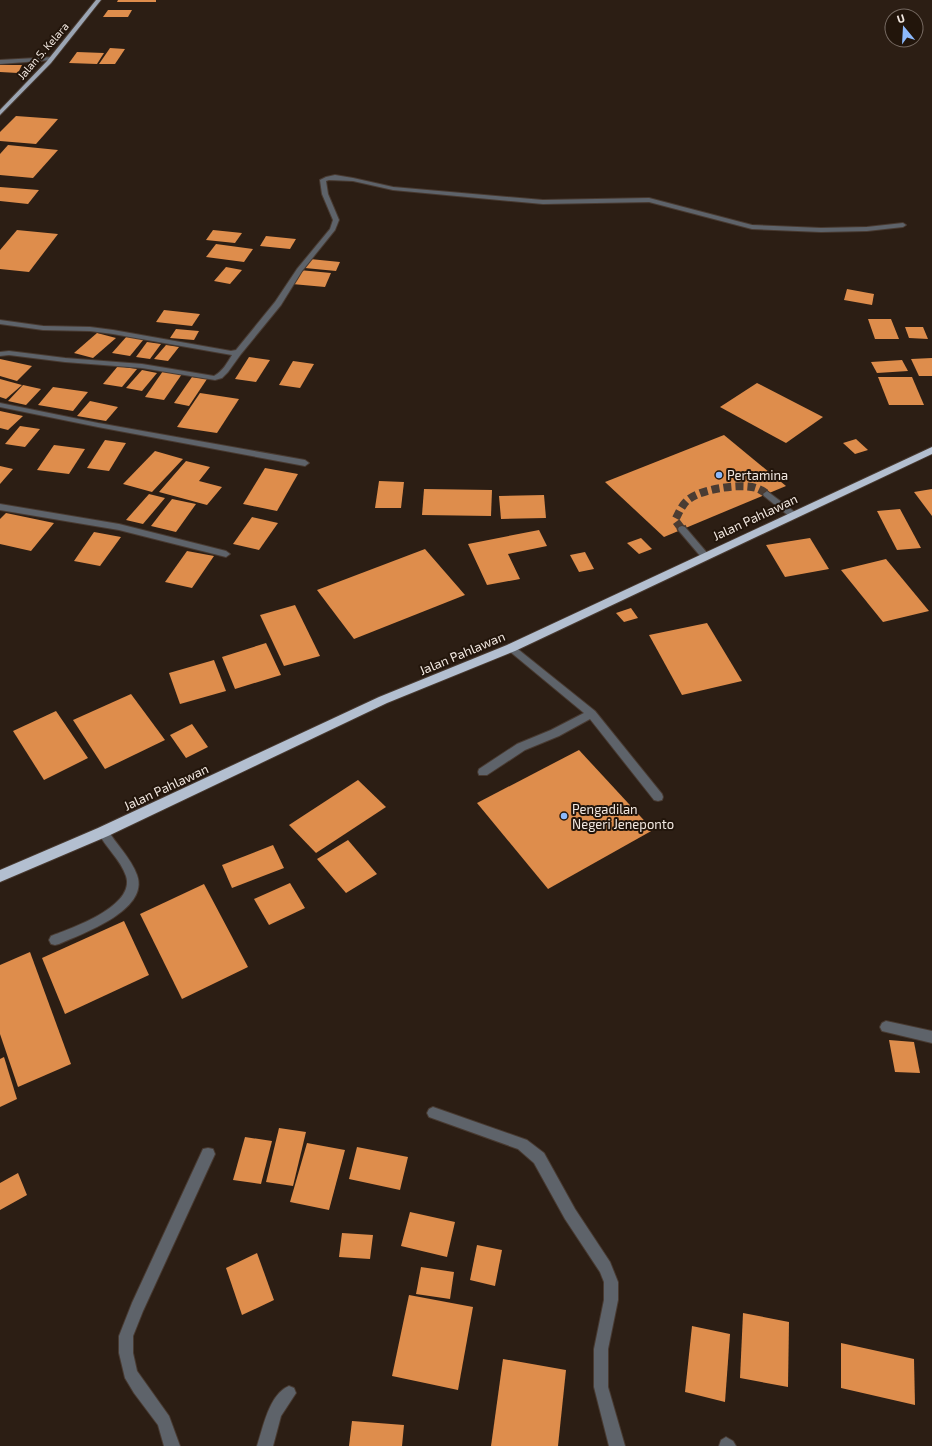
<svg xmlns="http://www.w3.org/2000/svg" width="932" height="1446" viewBox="0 0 932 1446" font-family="'Exo 2',sans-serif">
	<rect width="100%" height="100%" fill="#2c1e14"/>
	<!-- building -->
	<g fill="#de8d4c">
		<path d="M 118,0 L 156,0 L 156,2 L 117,2 Z"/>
		<path d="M 108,10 L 132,10 L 128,17 L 103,17 Z"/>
		<path d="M 110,48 L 125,49 L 115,64 L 99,64 Z"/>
		<path d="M 77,52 L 104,53 L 97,64 L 69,63 Z"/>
		<path d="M 0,65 L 22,65 L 18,73 L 0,72 Z"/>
		<path d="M 16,116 L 58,119 L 36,144 L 0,141 L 0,132 Z"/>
		<path d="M 8,145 L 58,150 L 33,178 L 0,175 L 0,154 Z"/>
		<path d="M 0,187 L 39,190 L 28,204 L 0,201 Z"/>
		<path d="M 17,230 L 58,234 L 29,272 L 0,269 L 0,250 Z"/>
		<path d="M 213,230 L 242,233 L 235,243 L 206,240 Z"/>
		<path d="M 266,236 L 296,239 L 290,249 L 260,246 Z"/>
		<path d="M 216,244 L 253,249 L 244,262 L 206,257 Z"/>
		<path d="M 310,259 L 340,262 L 336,271 L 305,268 Z"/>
		<path d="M 226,267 L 242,270 L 230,284 L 214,281 Z"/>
		<path d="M 299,270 L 331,273 L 325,287 L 292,284 Z"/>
		<path d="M 847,289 L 874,294 L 872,305 L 844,300 Z"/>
		<path d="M 164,310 L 200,314 L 192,326 L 156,322 Z"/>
		<path d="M 868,319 L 891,319 L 899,339 L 875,339 Z"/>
		<path d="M 905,327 L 923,327 L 928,339 L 909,338 Z"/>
		<path d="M 176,329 L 199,331 L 194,340 L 170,338 Z"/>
		<path d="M 97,333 L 116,338 L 93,358 L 74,353 Z"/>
		<path d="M 127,336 L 144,339 L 130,356 L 112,353 Z"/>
		<path d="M 147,342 L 161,344 L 150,359 L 136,357 Z"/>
		<path d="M 166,345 L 179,347 L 168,361 L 154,359 Z"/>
		<path d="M 249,357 L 270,360 L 256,382 L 235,379 Z"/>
		<path d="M 932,358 L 932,376 L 919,376 L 911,359 Z"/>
		<path d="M 0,359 L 32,366 L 17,381 L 0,376 Z"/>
		<path d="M 902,360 L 908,371 L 877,373 L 871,362 Z"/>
		<path d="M 293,361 L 314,364 L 300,388 L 279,385 Z"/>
		<path d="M 118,366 L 137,369 L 122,387 L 103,384 Z"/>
		<path d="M 142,370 L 157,373 L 142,391 L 126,388 Z"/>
		<path d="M 163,371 L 182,374 L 164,400 L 145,397 Z"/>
		<path d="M 192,377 L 207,379 L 189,406 L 174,403 Z"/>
		<path d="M 878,377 L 912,377 L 924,405 L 889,405 Z"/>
		<path d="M 0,379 L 22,385 L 6,399 L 0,397 Z"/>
		<path d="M 757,383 L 823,417 L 786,443 L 720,407 Z"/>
		<path d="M 23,385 L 41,389 L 26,405 L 8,401 Z"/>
		<path d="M 53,387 L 88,392 L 73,411 L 38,405 Z"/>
		<path d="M 200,393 L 239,399 L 217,433 L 177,427 Z"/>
		<path d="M 90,401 L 118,407 L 106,421 L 77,416 Z"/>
		<path d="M 0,411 L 23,416 L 8,430 L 0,428 Z"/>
		<path d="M 20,426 L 40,429 L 25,447 L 5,444 Z"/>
		<path d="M 724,435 L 786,486 L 664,537 L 605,482 Z"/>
		<path d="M 856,439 L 868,450 L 855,454 L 843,443 Z"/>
		<path d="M 105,440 L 126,443 L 109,471 L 87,468 Z"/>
		<path d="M 54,445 L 85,449 L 69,474 L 37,470 Z"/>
		<path d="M 155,451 L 183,459 L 152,492 L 123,484 Z"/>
		<path d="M 186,461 L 210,467 L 199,481 L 222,487 L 207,505 L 159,492 Z"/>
		<path d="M 0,466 L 13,469 L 0,484 Z"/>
		<path d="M 265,468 L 298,474 L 277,511 L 243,504 Z"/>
		<path d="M 379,481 L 404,482 L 401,508 L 375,508 Z"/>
		<path d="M 424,489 L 492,490 L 491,516 L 422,515 Z"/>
		<path d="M 932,489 L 932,516 L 914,492 Z"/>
		<path d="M 149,494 L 165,498 L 143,524 L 126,520 Z"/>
		<path d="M 544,495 L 546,518 L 501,519 L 499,496 Z"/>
		<path d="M 172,499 L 196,504 L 176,532 L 151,526 Z"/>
		<path d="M 900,509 L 921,548 L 897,550 L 877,511 Z"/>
		<path d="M 6,513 L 54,523 L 31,551 L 0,544 L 0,519 Z"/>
		<path d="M 252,517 L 278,523 L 259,550 L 233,544 Z"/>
		<path d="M 539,530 L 547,546 L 508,554 L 520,579 L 487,585 L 468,544 Z"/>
		<path d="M 94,532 L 121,537 L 100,566 L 74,561 Z"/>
		<path d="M 641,538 L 652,549 L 639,554 L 627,543 Z"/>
		<path d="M 810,538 L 829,569 L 785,577 L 766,545 Z"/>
		<path d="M 425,549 L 465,595 L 354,639 L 317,590 Z"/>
		<path d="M 187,551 L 214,556 L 192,588 L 165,582 Z"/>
		<path d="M 585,552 L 594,569 L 579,572 L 570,555 Z"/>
		<path d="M 886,559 L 929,611 L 883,622 L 841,570 Z"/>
		<path d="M 295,605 L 320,656 L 284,666 L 260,615 Z"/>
		<path d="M 631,608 L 638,618 L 624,622 L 616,613 Z"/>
		<path d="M 707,623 L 742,681 L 682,695 L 649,635 Z"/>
		<path d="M 266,643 L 281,675 L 235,689 L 222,657 Z"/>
		<path d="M 214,660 L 226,691 L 180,704 L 169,673 Z"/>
		<path d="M 131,694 L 165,740 L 105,769 L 73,720 Z"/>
		<path d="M 56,711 L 88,758 L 44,780 L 13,731 Z"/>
		<path d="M 192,724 L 208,747 L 186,758 L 170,735 Z"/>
		<path d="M 579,750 L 653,830 L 548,889 L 477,803 Z"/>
		<path d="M 358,780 L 386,807 L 316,853 L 289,825 Z"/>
		<path d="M 348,840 L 377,874 L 346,893 L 317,859 Z"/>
		<path d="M 273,845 L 284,868 L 232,888 L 222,865 Z"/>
		<path d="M 290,883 L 305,908 L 269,925 L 254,899 Z"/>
		<path d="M 204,884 L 248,967 L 182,999 L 140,914 Z"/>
		<path d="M 124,921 L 149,975 L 65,1014 L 42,958 Z"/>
		<path d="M 30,952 L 71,1064 L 18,1087 L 0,1034 L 0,965 Z"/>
		<path d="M 889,1040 L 914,1042 L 920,1073 L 895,1072 Z"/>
		<path d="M 4,1057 L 17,1099 L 0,1107 L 0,1059 Z"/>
		<path d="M 279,1128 L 306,1132 L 293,1186 L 266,1182 Z"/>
		<path d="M 245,1137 L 272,1141 L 261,1184 L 233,1180 Z"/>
		<path d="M 307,1143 L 345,1150 L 329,1210 L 290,1202 Z"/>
		<path d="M 357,1147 L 408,1157 L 400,1190 L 349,1179 Z"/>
		<path d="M 18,1173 L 27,1195 L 0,1210 L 0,1183 Z"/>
		<path d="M 410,1212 L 455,1222 L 447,1257 L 401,1246 Z"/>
		<path d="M 342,1233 L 373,1235 L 370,1259 L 339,1257 Z"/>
		<path d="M 477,1245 L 502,1250 L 495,1286 L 470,1280 Z"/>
		<path d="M 257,1253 L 274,1300 L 242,1315 L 226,1268 Z"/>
		<path d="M 421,1267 L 454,1272 L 450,1299 L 416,1294 Z"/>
		<path d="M 409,1295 L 473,1307 L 458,1390 L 392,1376 Z"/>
		<path d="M 743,1313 L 789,1322 L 788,1387 L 740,1378 Z"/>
		<path d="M 692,1326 L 730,1334 L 725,1402 L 685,1392 Z"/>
		<path d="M 841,1343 L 914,1359 L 915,1405 L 841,1388 Z"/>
		<path d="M 503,1359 L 566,1370 L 558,1446 L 491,1446 Z"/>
		<path d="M 352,1421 L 404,1425 L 402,1446 L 349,1446 Z"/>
	</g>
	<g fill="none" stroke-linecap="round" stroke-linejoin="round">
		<!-- minor-tunnel-far1 -->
		<path stroke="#4a3c33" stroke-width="8" stroke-dasharray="8 4" stroke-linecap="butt" d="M 681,528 L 675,520 C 679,513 682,504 689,499 C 702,489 741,483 756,488 C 760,489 764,492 767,494"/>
		<!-- minor-tunnel -->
		<path stroke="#4a3c33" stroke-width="10" stroke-dasharray="10 5" stroke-linecap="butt" d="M 681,527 L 682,529"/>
		<!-- minor casing -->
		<g stroke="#483a31" stroke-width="2">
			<g id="minor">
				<path d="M 54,57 L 54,59 L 52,60 L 0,64 L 0,60 Z"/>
				<path d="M 335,175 L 353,178 L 393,187 L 543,200 L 649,198 L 752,225 L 821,228 L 867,227 L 903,223 L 906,225 L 903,227 L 867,231 L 821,232 L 752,229 L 649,202 L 543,204 L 393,190 L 353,181 L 329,180 L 326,181 L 328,194 L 339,220 L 335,230 L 302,271 L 281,305 L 241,354 L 228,372 L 222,378 L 215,380 L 142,368 L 65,362 L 9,355 L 0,356 L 0,352 L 9,351 L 65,358 L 142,364 L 214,376 C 223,371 227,363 232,355 L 113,334 L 90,331 L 43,330 L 0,324 L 0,320 L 43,326 L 90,327 L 113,330 L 231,351 L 236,350 L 275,302 L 297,269 L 330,229 L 333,220 L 322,194 L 320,180 L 326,177 Z"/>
				<path d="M 0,403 L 98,423 L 305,460 L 309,463 L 305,466 L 98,427 L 0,407 Z"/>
				<path d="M 767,491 L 796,513 L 797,515 L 796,517 L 790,517 L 764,496 L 763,494 Z"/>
				<path d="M 0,504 L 119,524 L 226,551 L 230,554 L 226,557 L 119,530 L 0,510 Z"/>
				<path d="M 682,526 L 685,527 L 708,554 L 709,556 L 708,558 L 702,558 L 679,531 L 678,529 L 679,527 Z"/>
				<path d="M 511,645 L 514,646 L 595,711 L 662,794 L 663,797 L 662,800 L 658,801 L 654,800 L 590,719 L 559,736 L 525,750 L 487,775 L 479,775 L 478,772 L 479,769 L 517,744 L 551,730 L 584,713 L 508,650 L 506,648 L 508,646 Z"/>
				<path d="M 103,828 L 107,829 C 116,844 131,858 137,875 C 150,910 82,934 59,944 L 55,945 L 51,944 L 49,940 L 51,936 C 72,928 136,906 126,876 C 121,860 105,847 98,832 L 99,829 Z"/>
				<path d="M 886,1021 L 932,1031 L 932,1043 L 882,1031 L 880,1027 L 882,1023 Z"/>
				<path d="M 433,1107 L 527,1140 L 544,1153 L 575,1209 L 610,1262 L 618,1282 L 618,1300 L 608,1349 L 608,1387 L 625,1446 L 609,1446 L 594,1387 L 594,1349 L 604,1300 L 604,1282 L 600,1272 L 565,1219 L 534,1163 L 518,1149 L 429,1117 L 427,1113 L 429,1109 Z"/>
				<path d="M 208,1148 L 213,1149 L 215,1154 L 143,1311 L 133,1336 L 133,1353 L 137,1371 L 169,1416 L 180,1446 L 164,1446 L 158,1425 L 134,1393 L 125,1378 L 119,1353 L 119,1336 L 132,1303 L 203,1149 Z"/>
				<path d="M 289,1386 L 294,1388 L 296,1393 L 281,1416 L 273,1446 L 257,1446 C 263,1428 269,1394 289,1386 Z"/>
				<path d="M 726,1437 L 733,1441 L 736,1446 L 719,1446 L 721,1440 Z"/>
			</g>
		</g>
		<!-- major casing -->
		<g stroke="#483a31" stroke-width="2">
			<path id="major" d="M 96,0 L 101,0 L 51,63 L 0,115 L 0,110 L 47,61 Z"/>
		</g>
		<!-- highway casing -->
		<g stroke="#483a31" stroke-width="2">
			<path id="highway" d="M 932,447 L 932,454 L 515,651 L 387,703 L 108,836 L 0,882 L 0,870 L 98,828 L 379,697 L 507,645 Z"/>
		</g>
		<!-- minor -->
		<use href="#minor" fill="#5e636a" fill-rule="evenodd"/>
		<!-- major -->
		<use href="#major" fill="#9ba5b3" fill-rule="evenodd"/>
		<!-- highway -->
		<use href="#highway" fill="#b3bfd0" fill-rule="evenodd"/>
	</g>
	<!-- markers -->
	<g fill="#8cb9fc" stroke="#22150b" stroke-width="1.5">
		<circle cx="719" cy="475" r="4"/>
		<circle cx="564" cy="816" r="4"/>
	</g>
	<g text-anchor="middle" stroke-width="4" stroke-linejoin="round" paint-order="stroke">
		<!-- far-street labels -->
		<g font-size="11" fill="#f2e8e1" stroke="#22150b">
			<text transform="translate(43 51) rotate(-49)" y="4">Jalan S. Kelara</text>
		</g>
		<!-- poi labels -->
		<g font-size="13" fill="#f2e8e1" stroke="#22150b" text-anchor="start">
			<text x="727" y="480">Pertamina</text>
			<text x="572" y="814">Pengadilan<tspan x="572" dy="15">Negeri Jeneponto</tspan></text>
		</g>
		<!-- street labels -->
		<g font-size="13" fill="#f2e8e1" stroke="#22150b">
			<text transform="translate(755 517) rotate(-25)" y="5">Jalan Pahlawan</text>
			<text transform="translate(462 653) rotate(-23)" y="5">Jalan Pahlawan</text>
			<text transform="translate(166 787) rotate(-25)" y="5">Jalan Pahlawan</text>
		</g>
	</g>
	<!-- north arrow -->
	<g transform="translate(904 28) rotate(342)"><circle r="19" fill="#22150b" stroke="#756961"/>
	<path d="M0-3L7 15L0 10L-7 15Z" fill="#8cb9fc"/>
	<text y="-6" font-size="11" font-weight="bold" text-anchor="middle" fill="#f2e8e1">U</text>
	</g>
</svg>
